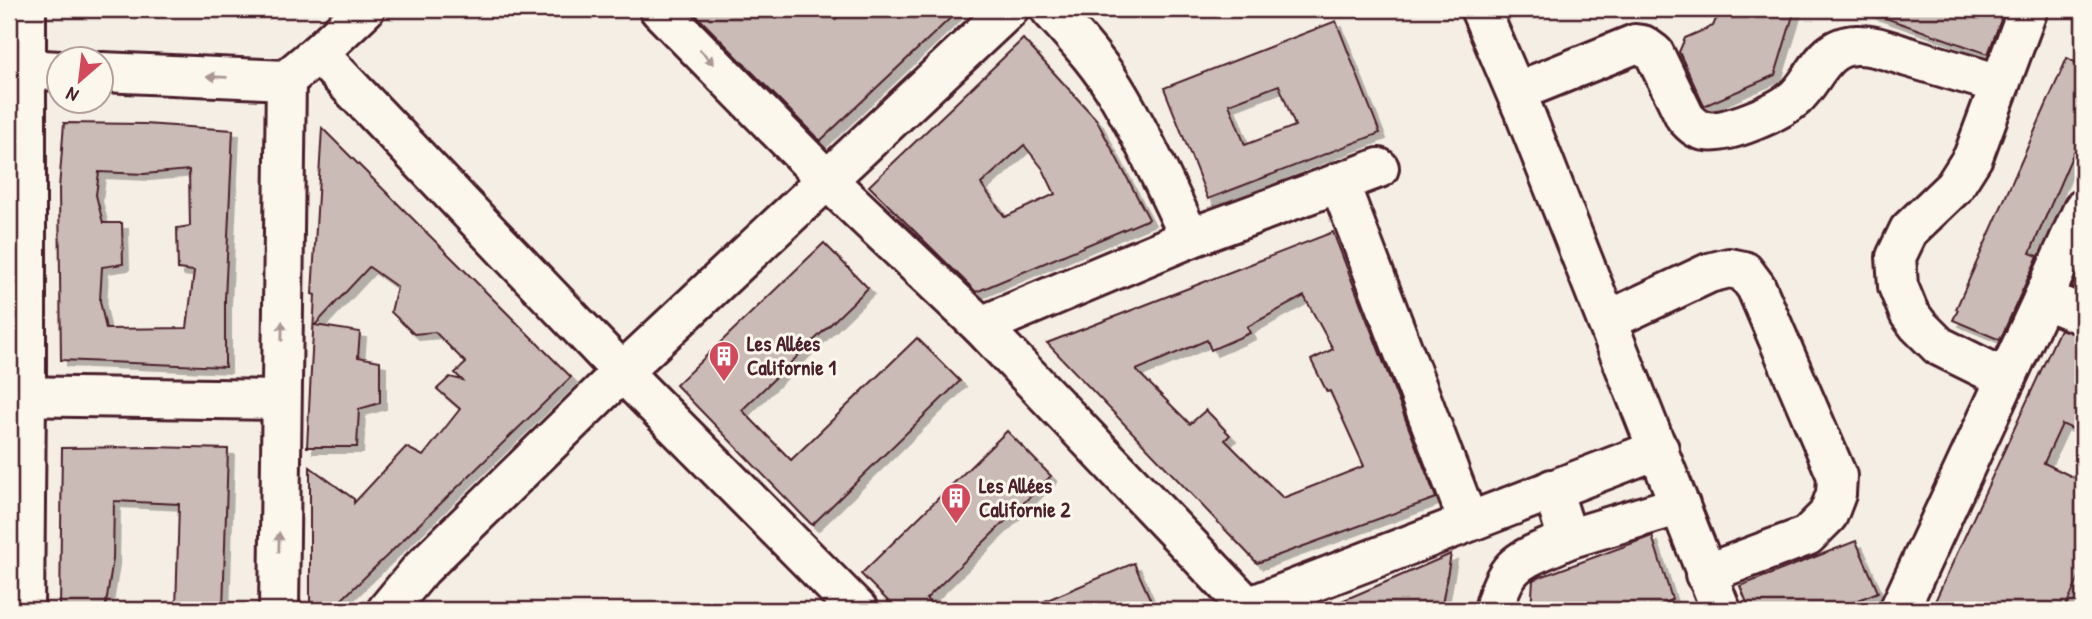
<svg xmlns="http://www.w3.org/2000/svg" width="2092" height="619" viewBox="0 0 2092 619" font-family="'Patrick Hand',sans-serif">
	<defs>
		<filter id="shadow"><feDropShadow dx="6" dy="6" stdDeviation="0" flood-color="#0004"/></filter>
	</defs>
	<rect width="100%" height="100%" fill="#f4eee4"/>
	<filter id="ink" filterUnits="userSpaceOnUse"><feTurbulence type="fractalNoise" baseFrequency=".0143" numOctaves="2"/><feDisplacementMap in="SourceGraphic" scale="14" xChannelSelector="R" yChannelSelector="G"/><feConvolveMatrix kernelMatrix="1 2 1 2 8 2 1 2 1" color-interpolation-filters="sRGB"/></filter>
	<g filter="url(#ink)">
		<!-- building -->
		<g fill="#cabbb6" stroke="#4a1f2b" stroke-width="2" fill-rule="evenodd" filter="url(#shadow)">
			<path d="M 690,9 L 824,9 L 835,20 L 844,9 L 960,9 L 820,141 Z"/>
			<path d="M 1740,9 L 1795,9 L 1775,75 L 1704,106 L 1679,52 L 1685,38 L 1713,26 L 1716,19 Z"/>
			<path d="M 1869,9 L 2005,9 L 1988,54 L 1868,12 Z"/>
			<path d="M 1336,21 L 1380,133 L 1208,199 L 1164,88 ZM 1279,85 L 1295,126 L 1245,145 L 1229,104 Z"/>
			<path d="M 1023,39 L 1096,119 L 1149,219 L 976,292 L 869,186 ZM 1024,145 L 1043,169 L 1055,194 L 1005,217 L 981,184 Z"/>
			<path d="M 2067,58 L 2083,66 L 2083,131 L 2030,253 L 2038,256 L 2000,340 L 1953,320 L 1958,310 L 1956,309 Z"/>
			<path d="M 64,123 L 144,124 L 233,130 L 225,299 L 225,367 L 61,360 L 59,189 ZM 189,170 L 190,226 L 177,228 L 178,269 L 194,271 L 187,328 L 106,329 L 100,301 L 102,267 L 123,264 L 122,223 L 103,223 L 96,195 L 99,172 L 144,174 Z"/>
			<path d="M 322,128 L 571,377 L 331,610 L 310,610 L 310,467 L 354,499 L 354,503 L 406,447 L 423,456 L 460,409 L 437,389 L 450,377 L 462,380 L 455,373 L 466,363 L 435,332 L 414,334 L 391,312 L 397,287 L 369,267 L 315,325 L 360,332 L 358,357 L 380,361 L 380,403 L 359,409 L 357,447 L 307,447 L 315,295 L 312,294 Z"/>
			<path d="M 1333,232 L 1436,498 L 1257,563 L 1047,343 ZM 1304,296 L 1333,349 L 1311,360 L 1327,392 L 1330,391 L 1364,466 L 1283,498 L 1225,440 L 1230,435 L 1206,410 L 1190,424 L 1136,370 L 1207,340 L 1211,350 L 1250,333 L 1247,327 Z"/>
			<path d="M 824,243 L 868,288 L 742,410 L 791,460 L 917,338 L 960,381 L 812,525 L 676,385 Z"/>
			<path d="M 2079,273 L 2083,275 L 2083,292 L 2072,287 Z"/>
			<path d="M 2060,329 L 2083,336 L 2083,434 L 2062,424 L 2044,463 L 2083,482 L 2083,566 L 2077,582 L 2064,610 L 1931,610 Z"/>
			<path d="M 1007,431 L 1051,476 L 926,599 L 938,610 L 897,610 L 861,574 Z"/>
			<path d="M 153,447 L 228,449 L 223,610 L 176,610 L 179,504 L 114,501 L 113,559 L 105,610 L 60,610 L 62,448 Z"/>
			<path d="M 1652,536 L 1672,599 L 1654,610 L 1531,610 L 1533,580 L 1535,579 Z"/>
			<path d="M 1856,541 L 1878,592 L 1834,610 L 1750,610 L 1740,586 Z"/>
			<path d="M 1451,554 L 1441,610 L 1321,610 Z"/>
			<path d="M 1134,563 L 1155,610 L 1024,610 Z"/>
		</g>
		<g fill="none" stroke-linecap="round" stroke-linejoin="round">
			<!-- minor casing -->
			<g stroke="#4a1f2b" stroke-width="44">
				<g id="minor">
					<path d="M 659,9 L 827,180 L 981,326 L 1190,238 L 1379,168"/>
					<path d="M 1050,9 C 1075,37 1101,65 1120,98 C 1146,143 1168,191 1190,238"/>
					<path d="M 1480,9 L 1525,114 L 1721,610"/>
					<path d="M 318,53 L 365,9"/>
					<path d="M 25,69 L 60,71"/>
					<path d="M 102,72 L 286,80 L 318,53 L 622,372 L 858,610"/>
					<path d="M 1516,92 L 1635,44 L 1643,45 L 1654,53 L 1685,117 C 1691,124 1697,130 1706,131 C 1726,135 1779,112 1795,98 C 1816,79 1822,46 1856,45 C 1874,44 1892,52 1908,57 C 1939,66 1970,75 2000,84"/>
					<path d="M 1339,182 L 1468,521"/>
					<path d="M 2083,209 L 2043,299 L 2083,315"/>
					<path d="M 1607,321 L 1709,273 L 1729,268 L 1744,271 L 1756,287 L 1837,476 L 1836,494 L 1828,515 L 1807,536 L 1705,574"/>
					<path d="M 981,326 L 1248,607"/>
					<path d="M 2006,379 L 1939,346 L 1918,325 L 1909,313 L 1898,286 L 1896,257 L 1909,230 L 1954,187 L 1973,157 L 2028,9"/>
					<path d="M 9,396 L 281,400"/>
					<path d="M 1568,539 L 1680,505"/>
					<path d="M 24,610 L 26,396 L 26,9"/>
					<path d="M 279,610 L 286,80"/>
					<path d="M 387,610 L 421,569 L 622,372 L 1009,9"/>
					<path d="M 1240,610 L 1659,449"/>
					<path d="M 1494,610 C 1506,558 1524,560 1568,539 L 1552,489"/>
					<path d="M 1899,610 L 2043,299"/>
				</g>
			</g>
			<!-- minor -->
			<use href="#minor" stroke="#fbf7ec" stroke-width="38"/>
		</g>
		<!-- one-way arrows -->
		<defs><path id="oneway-solid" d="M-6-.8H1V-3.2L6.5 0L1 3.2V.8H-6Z" transform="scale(1.75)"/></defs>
		<g fill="#ab9695">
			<use href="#oneway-solid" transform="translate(707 57) rotate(45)"/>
			<use href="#oneway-solid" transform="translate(217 77) rotate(-178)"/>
			<use href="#oneway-solid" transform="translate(282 331) rotate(-89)"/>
			<use href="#oneway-solid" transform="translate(279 542) rotate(-89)"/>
		</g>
	</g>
	<!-- icons -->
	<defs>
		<g id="building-pin" transform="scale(1.575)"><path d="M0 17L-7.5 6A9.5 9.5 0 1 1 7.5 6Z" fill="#d1495b" stroke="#fbf7ec"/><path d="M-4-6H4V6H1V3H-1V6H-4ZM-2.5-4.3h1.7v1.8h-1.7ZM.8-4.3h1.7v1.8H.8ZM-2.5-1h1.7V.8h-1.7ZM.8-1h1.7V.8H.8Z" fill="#fff"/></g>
	</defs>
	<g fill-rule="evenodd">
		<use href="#building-pin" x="724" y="356"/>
		<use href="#building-pin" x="956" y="498"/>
	</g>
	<g text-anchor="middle" stroke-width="6" stroke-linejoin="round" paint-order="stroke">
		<!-- poi labels -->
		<g font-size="21" font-weight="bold" fill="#4a1f2b" stroke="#fbf7ec" text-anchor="start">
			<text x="747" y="351">Les Allées<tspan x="747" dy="24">Californie 1</tspan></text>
			<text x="979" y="493">Les Allées<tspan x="979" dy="24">Californie 2</tspan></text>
		</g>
	</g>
	<!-- margin -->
	<rect width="2092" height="619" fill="none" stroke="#fbf7ec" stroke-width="35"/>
	<rect x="18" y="18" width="2057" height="584" fill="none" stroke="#4a1f2b" stroke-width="2.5" filter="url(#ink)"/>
	<!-- north arrow -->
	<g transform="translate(80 80) rotate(208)"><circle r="33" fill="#fbf7ec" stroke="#b4a19f" stroke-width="2"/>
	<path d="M0-5L12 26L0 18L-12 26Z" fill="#d1495b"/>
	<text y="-10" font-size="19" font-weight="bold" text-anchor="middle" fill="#4a1f2b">N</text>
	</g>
</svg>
